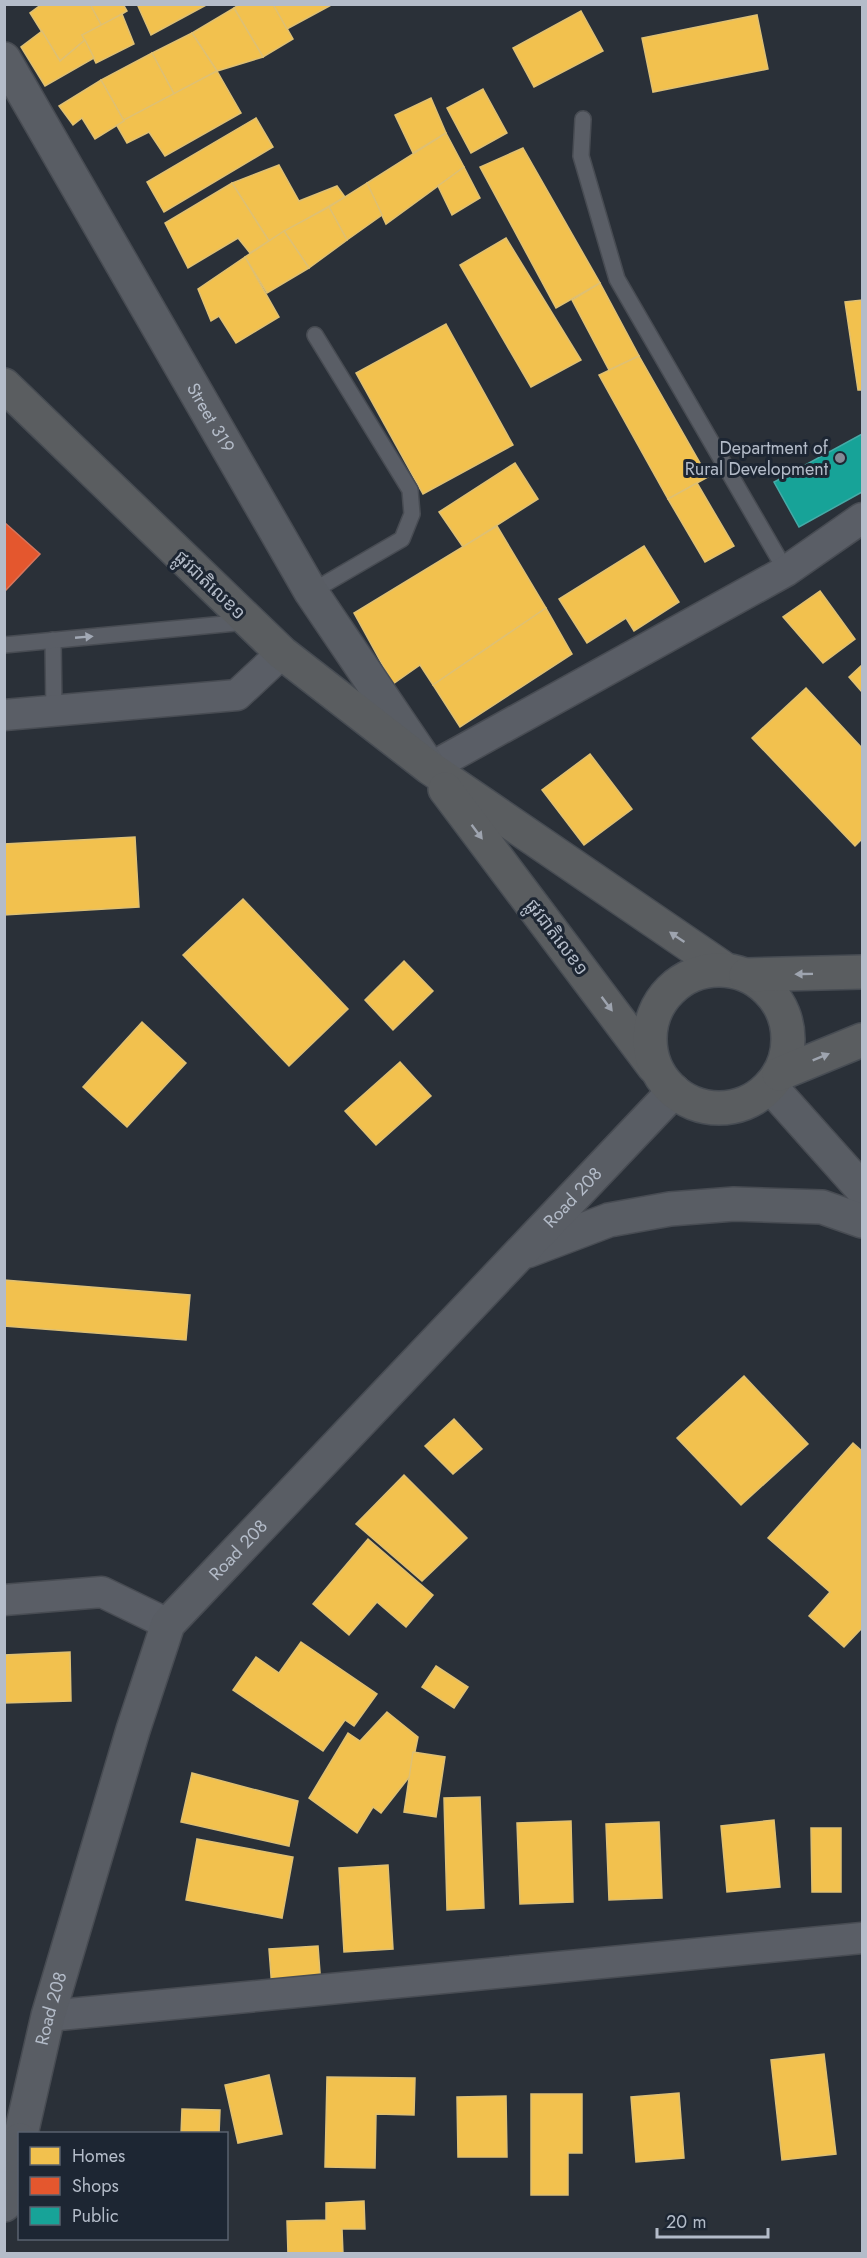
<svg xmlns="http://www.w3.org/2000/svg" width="867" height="2258" viewBox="0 0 867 2258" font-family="Jost,'Noto Sans Khmer',sans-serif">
	<rect width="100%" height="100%" fill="#2a3038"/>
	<!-- homes -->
	<g fill="#f2c14e" stroke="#dfc073" stroke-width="1.5">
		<path d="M 42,4 L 90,4 L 102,26 L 82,35 L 85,40 L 60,61 L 30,13 Z"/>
		<path d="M 90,4 L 123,4 L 127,11 L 102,26 Z"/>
		<path d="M 141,4 L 208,4 L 151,35 L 138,6 Z"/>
		<path d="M 240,4 L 273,4 L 293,39 L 263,57 L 234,8 Z"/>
		<path d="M 273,4 L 333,4 L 287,29 Z"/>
		<path d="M 234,8 L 263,57 L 217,71 L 192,33 Z"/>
		<path d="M 581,11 L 603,51 L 534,87 L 513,48 Z"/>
		<path d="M 122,14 L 134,44 L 96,63 L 82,35 Z"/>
		<path d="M 757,15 L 768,69 L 653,92 L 642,38 Z"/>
		<path d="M 42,31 L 60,61 L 85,40 L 94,58 L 45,86 L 21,47 Z"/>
		<path d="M 192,33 L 217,71 L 174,94 L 152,53 Z"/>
		<path d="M 152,53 L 174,94 L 124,121 L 101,80 Z"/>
		<path d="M 217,71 L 241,113 L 165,156 L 149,132 L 127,143 L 116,124 Z"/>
		<path d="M 101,80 L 124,121 L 95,139 L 82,118 L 73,125 L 59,106 Z"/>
		<path d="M 483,89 L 507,133 L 471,153 L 447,108 Z"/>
		<path d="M 431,98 L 446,133 L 413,153 L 395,115 Z"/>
		<path d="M 256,118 L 273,147 L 164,212 L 147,182 Z"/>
		<path d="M 446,133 L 464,167 L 386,224 L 367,183 Z"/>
		<path d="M 523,148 L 600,283 L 556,308 L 480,167 Z"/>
		<path d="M 279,165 L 299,201 L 337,186 L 345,197 L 269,241 L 232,183 Z"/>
		<path d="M 464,167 L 480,198 L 452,215 L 438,186 Z"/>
		<path d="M 232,183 L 269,241 L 250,253 L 238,238 L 188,268 L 165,223 Z"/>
		<path d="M 367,183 L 382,215 L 347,240 L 329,207 Z"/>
		<path d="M 329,207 L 347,240 L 309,268 L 284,231 Z"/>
		<path d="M 284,231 L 309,268 L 267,293 L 245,257 Z"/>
		<path d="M 506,238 L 581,360 L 531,387 L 460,265 Z"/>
		<path d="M 245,257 L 279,317 L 236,343 L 219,316 L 211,321 L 198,289 Z"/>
		<path d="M 600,283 L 639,356 L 609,370 L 572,300 Z"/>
		<path d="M 862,300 L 862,390 L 858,390 L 845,302 Z"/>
		<path d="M 446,324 L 513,445 L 423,494 L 356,373 Z"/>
		<path d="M 639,356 L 708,477 L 668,499 L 599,375 Z"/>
		<path d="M 515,463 L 538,499 L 463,547 L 439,512 Z"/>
		<path d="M 697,483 L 734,546 L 705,562 L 668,499 Z"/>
		<path d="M 497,526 L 546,608 L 433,685 L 420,665 L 393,684 L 354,613 Z"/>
		<path d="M 644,546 L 679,602 L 634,631 L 626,618 L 587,643 L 559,599 Z"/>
		<path d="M 820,591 L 855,639 L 823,663 L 783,617 Z"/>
		<path d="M 546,608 L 572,654 L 460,727 L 433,685 Z"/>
		<path d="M 862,665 L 862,692 L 849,677 Z"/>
		<path d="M 806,688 L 862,748 L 862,839 L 855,846 L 752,738 Z"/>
		<path d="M 590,754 L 632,809 L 584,845 L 542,790 Z"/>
		<path d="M 135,837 L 139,907 L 4,915 L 4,844 Z"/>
		<path d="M 243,899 L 348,1009 L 289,1066 L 183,955 Z"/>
		<path d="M 404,961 L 433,991 L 393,1030 L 365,1000 Z"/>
		<path d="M 142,1022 L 186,1063 L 127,1127 L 83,1087 Z"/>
		<path d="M 400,1062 L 431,1096 L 376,1145 L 345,1111 Z"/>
		<path d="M 4,1280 L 190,1295 L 186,1340 L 4,1326 Z"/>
		<path d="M 744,1376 L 808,1444 L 741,1505 L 677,1438 Z"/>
		<path d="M 454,1419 L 482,1449 L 453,1474 L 425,1446 Z"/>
		<path d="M 853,1443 L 862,1451 L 862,1628 L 844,1647 L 809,1616 L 830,1592 L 768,1538 Z"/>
		<path d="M 404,1475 L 467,1538 L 422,1581 L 356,1524 Z"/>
		<path d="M 368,1539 L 433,1595 L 406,1627 L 377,1602 L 349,1635 L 313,1604 Z"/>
		<path d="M 301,1642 L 377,1694 L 354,1726 L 345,1720 L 323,1751 L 233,1690 L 256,1657 L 279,1673 Z"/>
		<path d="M 70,1652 L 71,1701 L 4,1703 L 4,1655 Z"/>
		<path d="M 436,1666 L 468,1687 L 454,1708 L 422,1687 Z"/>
		<path d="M 387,1712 L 418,1737 L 410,1776 L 381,1813 L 373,1807 L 357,1833 L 309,1798 L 348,1733 L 360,1741 Z"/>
		<path d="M 413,1752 L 445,1757 L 436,1817 L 404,1812 Z"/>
		<path d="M 192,1773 L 298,1801 L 289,1846 L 181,1822 Z"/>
		<path d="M 480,1797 L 484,1908 L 447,1910 L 444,1798 Z"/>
		<path d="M 774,1820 L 780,1887 L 727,1892 L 721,1826 Z"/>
		<path d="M 571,1821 L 573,1902 L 520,1904 L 517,1823 Z"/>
		<path d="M 659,1822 L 662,1898 L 609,1900 L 606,1824 Z"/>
		<path d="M 811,1828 L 841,1828 L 841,1892 L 812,1892 Z"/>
		<path d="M 197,1839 L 293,1857 L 282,1918 L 186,1900 Z"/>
		<path d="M 388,1865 L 393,1949 L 344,1952 L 339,1868 Z"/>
		<path d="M 318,1946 L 321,1986 L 272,1989 L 269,1949 Z"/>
		<path d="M 824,2054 L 836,2154 L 782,2160 L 771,2060 Z"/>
		<path d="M 269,2075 L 282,2134 L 238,2143 L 225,2085 Z"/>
		<path d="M 327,2077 L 415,2078 L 414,2115 L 376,2114 L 375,2168 L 325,2167 Z"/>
		<path d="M 679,2093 L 684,2158 L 636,2162 L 631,2097 Z"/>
		<path d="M 531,2094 L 582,2094 L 582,2153 L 568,2153 L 568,2195 L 531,2195 Z"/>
		<path d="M 506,2096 L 507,2157 L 458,2157 L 457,2097 Z"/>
		<path d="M 182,2109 L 220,2110 L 219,2134 L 181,2134 Z"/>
		<path d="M 364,2201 L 365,2229 L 342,2229 L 343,2254 L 288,2254 L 287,2221 L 326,2220 L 326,2203 Z"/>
	</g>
	<!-- shops -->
	<path fill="#e4572e" stroke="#d6755c" stroke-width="1.5" d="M 4,522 L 40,554 L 4,592 Z"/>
	<!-- public -->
	<path fill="#17a398" stroke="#46aaa7" stroke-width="1.5" d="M 862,434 L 862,492 L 799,527 L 774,482 Z"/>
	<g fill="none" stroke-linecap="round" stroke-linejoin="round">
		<!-- lane casing -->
		<g stroke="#484c53" stroke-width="18">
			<g id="lane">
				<path d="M 583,119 L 581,156 L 617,279 L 786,571"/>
				<path d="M 311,592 L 402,539 L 412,514 L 410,490 L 315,335"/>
				<path d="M 53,640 L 54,711"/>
				<path d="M 4,645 L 246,622"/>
			</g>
		</g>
		<!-- street casing -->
		<g stroke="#484c53" stroke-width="33">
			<g id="street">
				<path d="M 4,715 L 237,695 L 282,653"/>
				<path d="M 430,768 L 786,571 L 862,518"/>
				<path d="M 4,1600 L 102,1592 L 168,1624"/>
				<path d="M 48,2016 L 862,1938"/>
			</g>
		</g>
		<!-- secondary casing -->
		<g stroke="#484c53" stroke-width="36">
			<g id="secondary">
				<path id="s1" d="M 4,59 L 311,592 L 426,762"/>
				<path d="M 770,1086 L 862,1189"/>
				<path d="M 527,1251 L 609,1220 L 670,1209 L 734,1204 L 822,1207 L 862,1221"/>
				<path id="s2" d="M 21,2134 L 48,2016 L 133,1730 L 168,1624 L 674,1091"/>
				<path d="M 4,2205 L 20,2140"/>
			</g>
		</g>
		<!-- highway casing -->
		<g stroke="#474c53" stroke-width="36">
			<g id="highway">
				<path d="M 4,385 L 282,653 L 430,768 L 726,970"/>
				<path d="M 445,789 L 654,1067"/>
				<circle cx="719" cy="1039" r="69"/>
				<path d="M 746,975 L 862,972"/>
				<path d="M 779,1074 L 862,1040"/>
			</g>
		</g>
		<!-- lane -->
		<use href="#lane" stroke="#5a5e66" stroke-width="15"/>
		<!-- street -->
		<use href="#street" stroke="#5a5e66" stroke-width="30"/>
		<!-- secondary -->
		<use href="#secondary" stroke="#595d64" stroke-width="33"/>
		<!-- highway -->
		<use href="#highway" stroke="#5a5d60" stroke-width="33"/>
	</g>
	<!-- one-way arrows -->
	<defs><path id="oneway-solid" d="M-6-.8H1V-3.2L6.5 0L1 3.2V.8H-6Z" transform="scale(1.5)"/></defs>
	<use fill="#a2a9b5" href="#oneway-solid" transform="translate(84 637) rotate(-5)"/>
	<g fill="#9ea4af">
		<use href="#oneway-solid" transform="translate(477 832) rotate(53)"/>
		<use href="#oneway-solid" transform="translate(677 937) rotate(-146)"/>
		<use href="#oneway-solid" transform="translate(804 974) rotate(179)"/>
		<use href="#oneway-solid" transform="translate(607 1004) rotate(53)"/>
		<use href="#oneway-solid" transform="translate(821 1057) rotate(-22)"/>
	</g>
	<!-- markers -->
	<circle fill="#848b96" stroke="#1d2633" stroke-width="2" cx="840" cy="458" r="6"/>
	<g text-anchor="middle" stroke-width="6" stroke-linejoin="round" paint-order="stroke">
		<!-- street labels -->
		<g font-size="18" fill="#b4bcc9" stroke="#1d2633">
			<text dy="6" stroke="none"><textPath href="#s1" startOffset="414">Street 319</textPath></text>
			<text transform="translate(210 585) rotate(44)" y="6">ផ្លូវជាតិលេខ១</text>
			<text transform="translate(557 937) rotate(53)" y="6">ផ្លូវជាតិលេខ១</text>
			<text dy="6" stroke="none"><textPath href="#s2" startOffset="1119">Road 208</textPath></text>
			<text dy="6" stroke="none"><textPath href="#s2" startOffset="633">Road 208</textPath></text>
			<text dy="6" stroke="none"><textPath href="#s2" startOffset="129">Road 208</textPath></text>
		</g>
		<!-- poi labels -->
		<g font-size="18" fill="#b4bcc9" stroke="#1d2633" text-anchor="end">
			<text x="828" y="454">Department of<tspan x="828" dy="21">Rural Development</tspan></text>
		</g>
	</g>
	<!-- border -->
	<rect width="867" height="2258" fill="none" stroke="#b4bcc9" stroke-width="12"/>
	<!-- legend -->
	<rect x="18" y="2132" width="210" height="108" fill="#1d2633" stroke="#59626f" stroke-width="1.5"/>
	<rect x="30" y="2147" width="30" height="18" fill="#f2c14e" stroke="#59626f" stroke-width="1.5"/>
	<text x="72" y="2162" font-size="18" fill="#b4bcc9">Homes</text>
	<rect x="30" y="2177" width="30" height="18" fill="#e4572e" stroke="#59626f" stroke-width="1.5"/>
	<text x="72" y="2192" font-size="18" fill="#b4bcc9">Shops</text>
	<rect x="30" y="2207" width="30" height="18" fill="#17a398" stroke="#59626f" stroke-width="1.5"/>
	<text x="72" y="2222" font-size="18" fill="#b4bcc9">Public</text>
	<!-- scale -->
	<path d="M657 2228v9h111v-9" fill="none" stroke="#b4bcc9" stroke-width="3"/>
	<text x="666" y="2228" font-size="18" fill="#b4bcc9" stroke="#1d2633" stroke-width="4.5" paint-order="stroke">20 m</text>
</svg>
